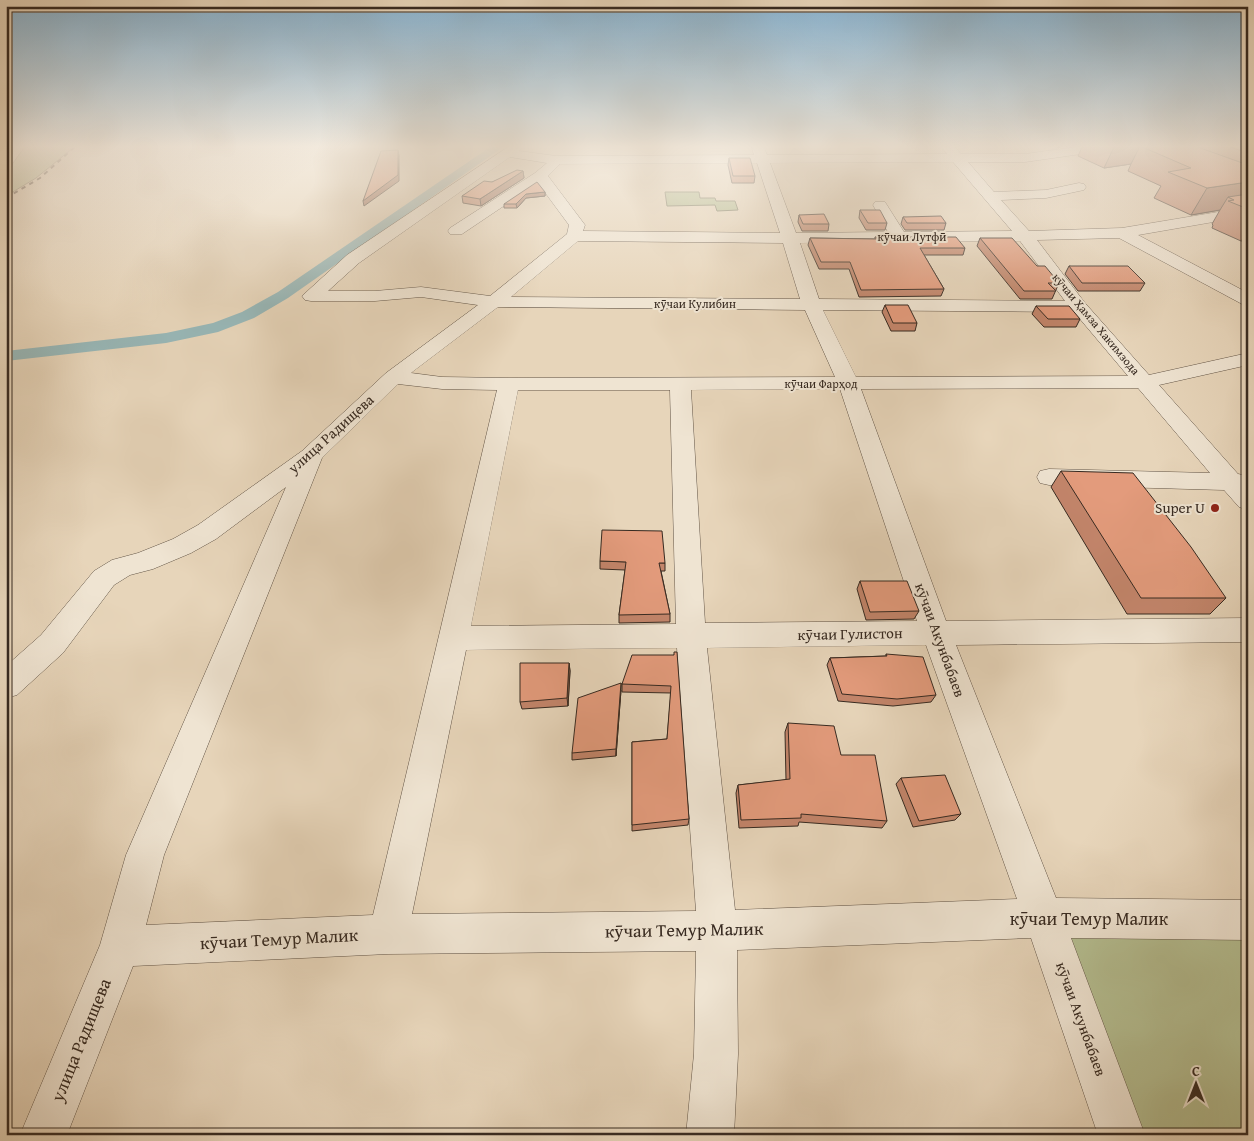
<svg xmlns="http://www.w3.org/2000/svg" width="1254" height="1141" viewBox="0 0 1254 1141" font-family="'Gentium Book Plus',serif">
	<rect width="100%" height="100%" fill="#e7d5ba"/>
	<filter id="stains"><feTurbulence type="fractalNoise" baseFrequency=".004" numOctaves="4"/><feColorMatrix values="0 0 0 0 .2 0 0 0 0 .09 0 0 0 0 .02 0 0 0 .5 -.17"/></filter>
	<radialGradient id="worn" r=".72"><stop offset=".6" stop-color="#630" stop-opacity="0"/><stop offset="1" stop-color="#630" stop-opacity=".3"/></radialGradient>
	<!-- green -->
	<g fill="#b4bd90" stroke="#767458">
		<path d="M 26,145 L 73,145 L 73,148 L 36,178 L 6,196 L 6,169 L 11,166 Z"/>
		<path d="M 665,192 L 699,192 L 700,198 L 715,198 L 716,201 L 735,201 L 738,210 L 717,211 L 715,205 L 667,206 Z"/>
		<path d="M 1058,926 L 1248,926 L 1248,1135 L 1137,1135 Z"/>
	</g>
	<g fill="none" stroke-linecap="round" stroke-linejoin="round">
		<!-- canal -->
		<path fill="#98b7b7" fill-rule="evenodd" d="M 493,145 L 506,145 L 288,298 L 254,318 L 218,332 L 166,343 L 6,361 L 6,351 L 166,333 L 213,323 L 242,312 L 278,292 Z"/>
		<!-- minor casing -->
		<g stroke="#635547" stroke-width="1">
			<path id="minor" d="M 511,145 L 525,145 L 519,151 L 556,156 L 754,155 L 751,145 L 763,145 L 767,155 L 947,154 L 942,148 L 945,145 L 953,145 L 961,154 L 1025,154 L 1090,145 L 1122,145 L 1116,149 L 1025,162 L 968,162 L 994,192 L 1046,190 L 1079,183 L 1084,184 L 1086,187 L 1084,190 L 1046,198 L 1001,200 L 1029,231 L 1122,228 L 1248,207 L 1248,216 L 1138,235 L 1248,293 L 1248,305 L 1242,304 L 1119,238 L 1037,240 L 1085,303 L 1149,375 L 1248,353 L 1248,365 L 1159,385 L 1238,474 L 1248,476 L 1248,510 L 1239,507 L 1224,490 L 1049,485 L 1040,483 L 1037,477 L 1040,471 L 1049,469 L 1210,473 L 1138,388 L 861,389 L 946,621 L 1248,618 L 1248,642 L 956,645 L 1056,898 L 1248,900 L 1248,940 L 1071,938 L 1145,1135 L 1098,1135 L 1031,938 L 737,950 L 738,1054 L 734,1135 L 686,1135 L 694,1054 L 696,951 L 388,954 L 133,966 L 67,1135 L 20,1135 L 100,945 L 126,855 L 286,487 L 216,539 L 191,553 L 153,569 L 130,575 L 114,585 L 63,653 L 17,695 L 6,698 L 6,666 L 41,635 L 94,571 L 112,560 L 138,553 L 173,539 L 198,525 L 302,451 L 386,373 L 478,305 L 421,297 L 375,301 L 311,301 L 305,300 L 302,296 L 347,255 ZM 510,157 L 547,163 L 535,173 L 450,228 L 448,231 L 450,234 L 462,234 L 538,183 L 569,225 L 567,234 L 490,296 L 421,287 L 375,291 L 328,291 L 359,263 ZM 953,162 L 1012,231 L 904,232 L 885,202 L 875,202 L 873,205 L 888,232 L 796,233 L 770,163 ZM 757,163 L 780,233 L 583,231 L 585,225 L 548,176 L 560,164 ZM 578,241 L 783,243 L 800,299 L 511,297 ZM 1020,241 L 1065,301 L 819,299 L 800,243 ZM 498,307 L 805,310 L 835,377 L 509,378 L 442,377 L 411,373 ZM 823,310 L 1074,312 L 1128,376 L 856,377 ZM 398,384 L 442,389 L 497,390 L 373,915 L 146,925 L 164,855 L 322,458 ZM 840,389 L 917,621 L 705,623 L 691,390 ZM 518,390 L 670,390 L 676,624 L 471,626 ZM 926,645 L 1017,899 L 735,910 L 707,648 ZM 677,648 L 696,911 L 412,914 L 466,650 Z"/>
		</g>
		<!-- minor -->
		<use href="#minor" fill="#efe4d2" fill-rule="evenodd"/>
		<!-- rail -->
		<path stroke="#372a21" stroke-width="2" stroke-dasharray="4.5 4.5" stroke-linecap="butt" d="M 6,198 L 40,178 L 77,145"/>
	</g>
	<!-- wall -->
	<g fill="#c3856b" stroke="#372a21">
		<path d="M 1053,145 L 1075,145 L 1058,147 Z"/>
		<path d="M 1083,145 L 1192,145 L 1197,147 L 1198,145 L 1248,145 L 1248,240 L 1241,241 L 1212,228 L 1213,225 L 1212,224 L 1220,210 L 1191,215 L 1154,198 L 1161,186 L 1128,171 L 1131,164 L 1104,168 L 1078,156 Z"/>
		<path d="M 729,158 L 755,176 L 754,183 L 732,183 L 728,165 Z"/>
		<path d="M 523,171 L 524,178 L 481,206 L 463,203 L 462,196 L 492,182 Z"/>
		<path d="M 545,192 L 545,196 L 526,198 L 517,208 L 504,208 L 504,204 Z"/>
		<path d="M 860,210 L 887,223 L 885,230 L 866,230 L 859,218 Z"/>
		<path d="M 799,215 L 829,224 L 828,231 L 802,231 L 798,222 Z"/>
		<path d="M 903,217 L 946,223 L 944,230 L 905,230 L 901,224 Z"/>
		<path d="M 875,237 L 965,248 L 963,255 L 924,255 L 944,289 L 941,296 L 859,297 L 849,269 L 819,269 L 808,245 L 810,238 L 875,239 Z"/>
		<path d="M 980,238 L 1037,266 L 1059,283 L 1052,299 L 1020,299 L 977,246 Z"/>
		<path d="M 1069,266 L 1145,283 L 1140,291 L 1078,291 L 1065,274 Z"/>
		<path d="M 885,305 L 917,323 L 915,331 L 891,331 L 882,312 Z"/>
		<path d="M 1036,306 L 1080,319 L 1076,327 L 1044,327 L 1032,314 Z"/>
		<path d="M 1061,471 L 1226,598 L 1210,614 L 1127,614 L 1051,487 Z"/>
		<path d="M 600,561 L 665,563 L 665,571 L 661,571 L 670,614 L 670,622 L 619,623 L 619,615 L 625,570 L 600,569 Z"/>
		<path d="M 860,581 L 919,611 L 914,619 L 866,620 L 857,589 Z"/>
		<path d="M 886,654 L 936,695 L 931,702 L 893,706 L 838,701 L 827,665 L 830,658 L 886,656 Z"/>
		<path d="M 674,655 L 689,819 L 688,825 L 632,831 L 632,742 L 667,739 L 671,693 L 622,692 L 622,684 Z"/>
		<path d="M 569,663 L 570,671 L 568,706 L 522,709 L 520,702 Z"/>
		<path d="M 621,690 L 616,756 L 572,760 L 572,753 Z"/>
		<path d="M 788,723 L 841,755 L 887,821 L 882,828 L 799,822 L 798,826 L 739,828 L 736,793 L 738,785 L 786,780 L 785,732 Z"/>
		<path d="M 901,778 L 961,814 L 955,820 L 913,827 L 896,784 Z"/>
	</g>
	<!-- shaded-wall -->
	<g fill="#9f6c57" stroke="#372a21">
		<path d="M 1060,145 L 1075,145 L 1058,147 Z"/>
		<path d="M 1115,145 L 1149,145 L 1140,146 L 1131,164 L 1104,168 Z"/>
		<path d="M 398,150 L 399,155 L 399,181 L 364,206 L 363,201 Z"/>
		<path d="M 523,171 L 524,178 L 481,206 L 480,199 Z"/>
		<path d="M 1248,182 L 1248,206 L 1228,197 L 1220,210 L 1191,215 L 1207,188 Z"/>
		<path d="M 545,192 L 545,196 L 526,198 L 517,208 L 516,204 L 526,194 Z"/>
		<path d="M 1248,232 L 1248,240 L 1241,241 Z"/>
		<path d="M 569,663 L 570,671 L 568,706 L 567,698 Z"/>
		<path d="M 621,683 L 621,690 L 616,756 L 616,749 Z"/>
	</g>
	<!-- building -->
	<g fill="#e39b7c" stroke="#372a21">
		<path d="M 1150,145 L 1192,145 L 1248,165 L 1248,182 L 1207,188 L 1168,172 L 1191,168 L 1140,146 Z"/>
		<path d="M 1225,145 L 1248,145 L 1248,153 Z"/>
		<path d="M 398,150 L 398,175 L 363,201 L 381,151 Z"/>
		<path d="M 729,158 L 750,158 L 755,176 L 733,176 Z"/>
		<path d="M 517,170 L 523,171 L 480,199 L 462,196 L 484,181 L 492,182 Z"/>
		<path d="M 537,182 L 545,192 L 526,194 L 516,204 L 504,204 Z"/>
		<path d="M 1248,194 L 1248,209 L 1228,201 L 1234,200 L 1228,197 Z"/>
		<path d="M 860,210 L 880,210 L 887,223 L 868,223 Z"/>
		<path d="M 824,214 L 829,224 L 803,224 L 799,215 Z"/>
		<path d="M 941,216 L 946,223 L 907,223 L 903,217 Z"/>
		<path d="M 875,237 L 956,237 L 965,248 L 920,248 L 944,289 L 861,290 L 850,262 L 821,262 L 810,238 L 876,239 Z"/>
		<path d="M 980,238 L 1012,238 L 1037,266 L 1045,266 L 1059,283 L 1048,283 L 1056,291 L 1024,291 Z"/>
		<path d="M 1069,266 L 1128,266 L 1145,283 L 1082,283 Z"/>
		<path d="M 885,305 L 908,305 L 917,323 L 893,323 Z"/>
		<path d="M 1036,306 L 1069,306 L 1080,319 L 1048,319 Z"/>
		<path d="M 1061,471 L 1133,473 L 1191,547 L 1226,598 L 1141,598 Z"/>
		<path d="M 602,530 L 662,531 L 665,563 L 659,563 L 670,614 L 619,615 L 626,562 L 600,561 Z"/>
		<path d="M 860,581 L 907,581 L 919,611 L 870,612 Z"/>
		<path d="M 674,652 L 677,652 L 689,819 L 632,825 L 632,742 L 667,739 L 671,686 L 622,684 L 632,655 L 674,655 Z"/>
		<path d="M 886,654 L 923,657 L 936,695 L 897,699 L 842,694 L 830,658 L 887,656 Z"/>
		<path d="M 520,663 L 569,663 L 567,698 L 520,702 Z"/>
		<path d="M 621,683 L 616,749 L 572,753 L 578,698 Z"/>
		<path d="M 788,723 L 834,726 L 841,755 L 875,755 L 887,821 L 801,814 L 801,818 L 741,820 L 738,785 L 790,779 Z"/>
		<path d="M 945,775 L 961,814 L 919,821 L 901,778 Z"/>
	</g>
	<!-- sky -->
	<linearGradient id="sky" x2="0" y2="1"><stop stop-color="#88b5d4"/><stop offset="0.48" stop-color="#f4ece0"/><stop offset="1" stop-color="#f4ece0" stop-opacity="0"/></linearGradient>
	<rect width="1254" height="305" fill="url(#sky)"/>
	<!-- markers -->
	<circle fill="#8f2418" stroke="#efe4d2" stroke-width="2" cx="1215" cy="508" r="5"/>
	<g text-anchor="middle" stroke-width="4" stroke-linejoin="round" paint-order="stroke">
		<!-- far-street labels -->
		<g font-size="12" fill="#372a21" stroke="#efe4d2">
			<text x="912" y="241">кӯчаи Лутфӣ</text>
			<text x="695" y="308">кӯчаи Кулибин</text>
			<text transform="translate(1096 324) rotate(50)" y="4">кӯчаи Ҳамза Хакимзода</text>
			<text x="821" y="388">кӯчаи Фарҳод</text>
		</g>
		<!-- street labels -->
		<g font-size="15" fill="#372a21" stroke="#efe4d2">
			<text transform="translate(331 434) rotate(-42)" y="5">улица Радищева</text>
			<text transform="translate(850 634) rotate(-1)" y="5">кӯчаи Гулистон</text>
			<text transform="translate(940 640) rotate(70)" y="5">кӯчаи Акунбабаев</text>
			<text transform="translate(1081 1019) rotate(70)" y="5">кӯчаи Акунбабаев</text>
		</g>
		<!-- poi labels -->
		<g font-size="15" fill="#372a21" stroke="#efe4d2" text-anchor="end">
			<text x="1205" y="513">Super U</text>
		</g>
		<!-- near-street labels -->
		<g font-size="18" fill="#372a21" stroke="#efe4d2">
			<text x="1089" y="925">кӯчаи Темур Малик</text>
			<text transform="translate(684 930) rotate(-1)" y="6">кӯчаи Темур Малик</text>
			<text transform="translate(279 939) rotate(-3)" y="6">кӯчаи Темур Малик</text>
			<text transform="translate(81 1040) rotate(-68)" y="6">улица Радищева</text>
		</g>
	</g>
	<!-- margin -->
	<rect width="1254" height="1141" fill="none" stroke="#e7d5ba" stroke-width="25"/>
	<rect x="8" y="8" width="1239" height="1126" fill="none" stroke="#372a21" stroke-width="2.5"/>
	<rect x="12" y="12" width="1229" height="1116" fill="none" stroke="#372a21"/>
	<!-- north arrow -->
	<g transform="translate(1196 1084)" stroke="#efe4d2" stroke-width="4" paint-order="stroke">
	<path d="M0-4L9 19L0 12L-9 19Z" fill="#372a21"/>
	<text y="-8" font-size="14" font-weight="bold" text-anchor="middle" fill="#372a21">С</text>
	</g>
	<rect width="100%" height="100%" filter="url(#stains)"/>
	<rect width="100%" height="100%" fill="url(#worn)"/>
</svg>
